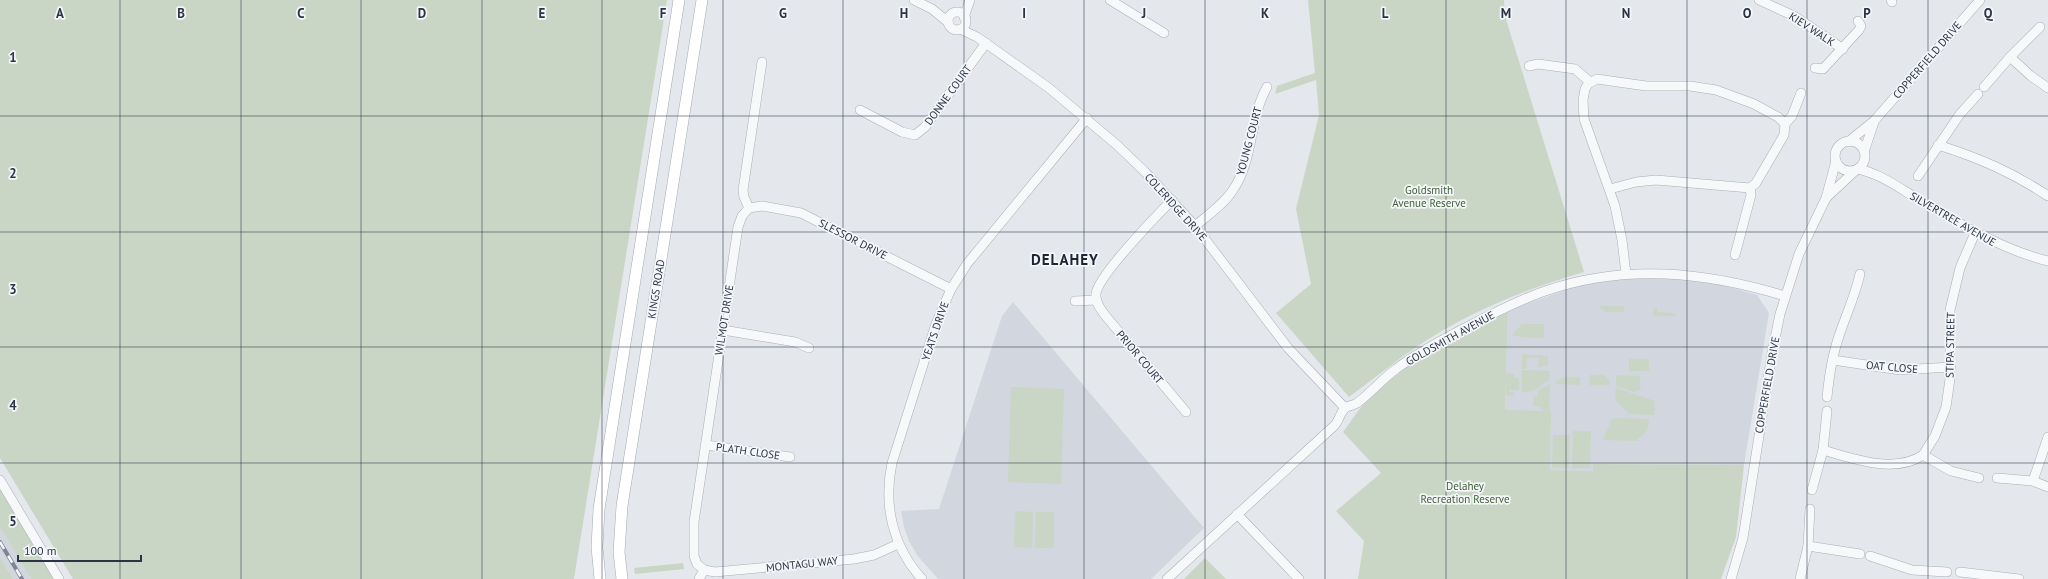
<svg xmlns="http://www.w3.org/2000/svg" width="2048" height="579" viewBox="0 0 2048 579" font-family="'PT Sans',sans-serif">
	<rect width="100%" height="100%" fill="#e4e7ec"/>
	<!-- built -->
	<g fill="#d2d6de">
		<path d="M 1619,278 L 1669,278 L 1718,284 L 1757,295 L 1769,313 L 1744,465 L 1594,464 L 1593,471 L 1550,470 L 1505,410 L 1508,312 L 1520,306 L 1578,286 Z"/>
		<path d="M 1013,302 L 1204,528 L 1151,579 L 938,579 L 917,555 L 909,541 L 904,527 L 901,511 L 939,509 L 1002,316 Z"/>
		<path d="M 0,527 L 31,579 L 13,579 L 0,557 Z"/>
	</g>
	<!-- green -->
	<g fill="#c9d6c5">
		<path d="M 0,0 L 667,0 L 574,579 L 73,579 L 0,458 Z"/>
		<path d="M 1308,0 L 1504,0 L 1505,16 L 1584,272 C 1526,289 1468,312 1418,346 C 1394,362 1372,380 1349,397 L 1276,313 L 1311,284 L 1296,209 L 1319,115 L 1316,80 L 1275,94 L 1277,86 L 1315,73 Z"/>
		<path d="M 1600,306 L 1624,306 L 1624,312 L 1606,312 L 1600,308 Z"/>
		<path d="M 1654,308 L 1657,308 L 1658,312 L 1673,313 L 1677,316 L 1653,316 Z"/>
		<path d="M 1508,312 L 1505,410 L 1545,411 L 1538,406 L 1533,406 L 1534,396 L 1537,397 L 1538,391 L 1550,384 L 1549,411 L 1551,411 L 1550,470 L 1593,471 L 1593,464 L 1744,465 L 1736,537 L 1721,579 L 1358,579 L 1364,541 L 1336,511 L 1381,473 L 1343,432 C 1351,422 1358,409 1368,400 C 1407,362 1457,333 1508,312 Z"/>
		<path d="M 1522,324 L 1544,324 L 1544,338 L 1521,337 L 1512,335 Z"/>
		<path d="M 1522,354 L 1548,356 L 1548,365 L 1538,368 L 1539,358 L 1527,358 L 1526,369 L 1522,369 Z"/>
		<rect x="1629" y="359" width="20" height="12"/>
		<path d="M 1522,370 L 1550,371 L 1549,380 L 1533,391 L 1522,392 Z"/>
		<path d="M 1506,373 L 1515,374 L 1514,378 L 1519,378 L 1519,390 L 1509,390 L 1509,392 L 1514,392 L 1514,396 L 1506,395 Z"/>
		<path d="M 1590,375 L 1604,375 L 1609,380 L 1610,385 L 1589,385 Z"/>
		<path d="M 1616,375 L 1640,376 L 1640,389 L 1644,389 L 1634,392 L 1616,386 Z"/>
		<path d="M 1564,377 L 1580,377 L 1580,385 L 1556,384 L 1556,381 Z"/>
		<path d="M 1011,387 L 1064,389 L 1061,484 L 1008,482 Z"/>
		<path d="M 1616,388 L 1655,401 L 1654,415 L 1629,414 L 1615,400 Z"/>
		<path d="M 1612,418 L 1649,419 C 1649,428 1646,435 1637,439 L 1639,441 L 1603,440 Z"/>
		<path d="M 1573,431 L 1591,431 L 1590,468 L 1572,468 Z"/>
		<path d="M 1553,435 L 1570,435 L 1569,468 L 1552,467 Z"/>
		<path d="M 0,489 L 54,579 L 31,579 L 0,527 Z"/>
		<path d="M 1015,511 L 1033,512 L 1032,548 L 1014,547 Z"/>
		<path d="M 1036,512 L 1054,512 L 1054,548 L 1035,548 Z"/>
		<path d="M 0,557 L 13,579 L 0,579 Z"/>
		<path d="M 1205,558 L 1226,579 L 1184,579 Z"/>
		<path d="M 683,563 L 684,569 L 635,574 L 634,568 Z"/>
	</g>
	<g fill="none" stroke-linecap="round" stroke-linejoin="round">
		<!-- minor casing -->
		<g stroke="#a9aeb7" stroke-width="10">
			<g id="minor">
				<path d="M 914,0 L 932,9 L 948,22"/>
				<path d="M 1110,0 L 1164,33"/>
				<path d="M 1759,0 L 1794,16 L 1843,49"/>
				<path d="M 1891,0 L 1892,2"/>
				<circle cx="957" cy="21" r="9"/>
				<path d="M 964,17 L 970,0"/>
				<path d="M 960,29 L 977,37 L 1049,88 L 1117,145 L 1145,172 L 1195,226 L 1288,348 L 1345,408"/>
				<path d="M 2010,57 L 2031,76 L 2048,88"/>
				<path d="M 1529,66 L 1538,64 L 1575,69 L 1590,82"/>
				<path d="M 1815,68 L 1823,69 L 1859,30 L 1861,26 L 1858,21"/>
				<path d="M 1984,87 L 2010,57 L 2040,27"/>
				<path d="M 860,110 L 902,132 L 915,135 L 925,127 L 986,43"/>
				<path d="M 1785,124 L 1792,116 L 1801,93"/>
				<circle cx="1850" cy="156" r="15"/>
				<path d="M 1848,142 L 1874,121 L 1980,0"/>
				<path d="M 1938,145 C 1979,158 2012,172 2048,196"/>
				<path d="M 1864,152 L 1874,122"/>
				<path d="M 1858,169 C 1881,174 1899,188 1918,199 C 1961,224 2000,249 2048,261"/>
				<path d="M 1918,176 L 1960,114 L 1978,94"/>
				<path d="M 1610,189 L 1636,182 L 1656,180 L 1750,188 L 1756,183 L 1784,135 L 1785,124 L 1778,117 L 1754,104 L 1716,90 L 1690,86 L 1646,86 L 1597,79 L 1588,84 L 1585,89 L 1583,100 L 1584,119 L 1615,206 L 1622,240 L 1626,274"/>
				<path d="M 1827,197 L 1856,170"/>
				<path d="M 1172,200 C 1157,215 1097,277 1096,294 C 1095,302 1100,308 1104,314 L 1186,412"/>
				<path d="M 749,208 L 762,206 L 801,213 L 951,289"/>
				<path d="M 1195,226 C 1208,215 1224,204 1233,190 C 1254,159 1249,119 1267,87"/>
				<path d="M 1735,255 L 1751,195 L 1750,188"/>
				<path d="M 1075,301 L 1096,300"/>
				<path d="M 723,330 L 795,342 L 809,348"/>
				<path d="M 1833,360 L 1900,370 L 1951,367"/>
				<path d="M 1827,397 C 1829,377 1832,356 1839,336 C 1846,315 1855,296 1860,274"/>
				<path d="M 706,445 L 790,457"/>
				<path d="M 1823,450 C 1853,459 1895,474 1923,455 L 1951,471 L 1979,478"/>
				<path d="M 1923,455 L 1935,436 L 1946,407 L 1950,379 L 1950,310 L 1960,268 L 1975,233"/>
				<path d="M 1997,478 L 2033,481 L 2048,487"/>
				<path d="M 0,480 L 59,579"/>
				<path d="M 2033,481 L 2048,437"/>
				<path d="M 1812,490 L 1823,450 L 1827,411"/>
				<path d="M 1237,514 L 1299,579"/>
				<path d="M 1808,546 L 1860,554"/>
				<path d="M 1870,556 L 1912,570 L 1947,572"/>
				<path d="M 704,570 L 715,572 L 854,559 L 874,555 L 898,544"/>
				<path d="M 1960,572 L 2019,579"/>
				<path d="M 699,579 L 704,570 L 697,564 L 694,556 L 694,522 L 738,227 L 742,216 L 749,208 L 744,197 L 743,190 L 762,62"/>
				<path d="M 922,579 C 893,547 883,506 892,463 L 936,324 L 951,289 L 967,264 L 1087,118"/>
				<path d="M 1167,579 L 1335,425 C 1339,420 1340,414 1344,409 C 1348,405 1353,406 1357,403 C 1371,393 1382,379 1396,369 C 1416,354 1438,342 1461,330 C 1488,316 1516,301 1545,291 C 1625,263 1706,272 1785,296"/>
				<path d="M 1731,579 L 1743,538 L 1772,353 L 1780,314 L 1799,254 L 1826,198 L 1836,161"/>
				<path d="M 1800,579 L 1808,546 L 1810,509"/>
			</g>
		</g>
		<!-- major casing -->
		<g stroke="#a3abb8" stroke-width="12">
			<g id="major">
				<path d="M 600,579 L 597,547 L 599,509 L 679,0"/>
				<path d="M 622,579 L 619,552 L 622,506 L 702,0"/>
			</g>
		</g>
		<!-- minor -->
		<use href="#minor" stroke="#f7f8fa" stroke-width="9"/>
		<!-- major -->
		<use href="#major" stroke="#fff" stroke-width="11"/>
		<!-- rail casing -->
		<g stroke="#7d8696" stroke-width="4">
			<path id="rail" d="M 0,542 L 22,579"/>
		</g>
		<!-- rail -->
		<use href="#rail" stroke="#f4f6f9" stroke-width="2.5" stroke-dasharray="8" stroke-linecap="butt"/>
	</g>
	<!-- grid -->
	<path fill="none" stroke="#2b3445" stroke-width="1" stroke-opacity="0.55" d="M 120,0 L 120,579M 241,0 L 241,579M 361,0 L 361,579M 482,0 L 482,579M 602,0 L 602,579M 723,0 L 723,579M 843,0 L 843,579M 964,0 L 964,579M 1084,0 L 1084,579M 1205,0 L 1205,579M 1325,0 L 1325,579M 1446,0 L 1446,579M 1566,0 L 1566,579M 1687,0 L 1687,579M 1807,0 L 1807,579M 1928,0 L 1928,579M 0,116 L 2048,116M 0,232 L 2048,232M 0,347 L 2048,347M 0,463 L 2048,463"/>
	<g text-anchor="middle" stroke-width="3.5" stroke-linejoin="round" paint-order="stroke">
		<!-- street labels -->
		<g font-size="11" fill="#2b3445" stroke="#f4f6f9">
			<text transform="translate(1812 29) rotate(33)" y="4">KIEV WALK</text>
			<text transform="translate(1927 60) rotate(-49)" y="4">COPPERFIELD DRIVE</text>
			<text transform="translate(948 95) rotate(-54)" y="4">DONNE COURT</text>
			<text transform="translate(1249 141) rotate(-75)" y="4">YOUNG COURT</text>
			<text transform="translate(1176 207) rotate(48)" y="4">COLERIDGE DRIVE</text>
			<text transform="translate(1953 219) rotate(30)" y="4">SILVERTREE AVENUE</text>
			<text transform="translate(853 239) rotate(27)" y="4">SLESSOR DRIVE</text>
			<text transform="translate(656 289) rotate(-81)" y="4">KINGS ROAD</text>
			<text transform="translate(724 320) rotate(-81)" y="4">WILMOT DRIVE</text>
			<text transform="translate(935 331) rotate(-71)" y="4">YEATS DRIVE</text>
			<text transform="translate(1450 338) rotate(-29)" y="4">GOLDSMITH AVENUE</text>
			<text transform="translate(1950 345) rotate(-89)" y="4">STIPA STREET</text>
			<text transform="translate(1140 357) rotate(50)" y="4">PRIOR COURT</text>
			<text transform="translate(1892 367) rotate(5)" y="4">OAT CLOSE</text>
			<text transform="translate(1767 385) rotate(-80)" y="4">COPPERFIELD DRIVE</text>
			<text transform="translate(748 451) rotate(8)" y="4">PLATH CLOSE</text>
			<text transform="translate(802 564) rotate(-6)" y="4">MONTAGU WAY</text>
		</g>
		<!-- park labels -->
		<g font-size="11" fill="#3f6138" stroke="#f4f6f9">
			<text x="1429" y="194">Goldsmith<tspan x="1429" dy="13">Avenue Reserve</tspan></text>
			<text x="1465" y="490">Delahey<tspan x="1465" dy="13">Recreation Reserve</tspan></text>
		</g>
		<!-- district labels -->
		<g font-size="15" font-weight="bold" letter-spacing="1" fill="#1d2536" stroke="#f4f6f9">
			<text x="1065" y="265">DELAHEY</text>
		</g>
	</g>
	<g font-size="13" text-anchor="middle" font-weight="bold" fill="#2b3445" stroke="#f4f6f9" stroke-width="3.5" stroke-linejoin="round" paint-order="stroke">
		<text x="60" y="18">A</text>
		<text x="181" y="18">B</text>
		<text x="301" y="18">C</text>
		<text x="422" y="18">D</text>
		<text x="542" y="18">E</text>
		<text x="663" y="18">F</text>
		<text x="783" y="18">G</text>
		<text x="904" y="18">H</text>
		<text x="1024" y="18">I</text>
		<text x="1144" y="18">J</text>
		<text x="1265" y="18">K</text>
		<text x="1385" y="18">L</text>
		<text x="1506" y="18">M</text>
		<text x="1626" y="18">N</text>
		<text x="1747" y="18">O</text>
		<text x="1867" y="18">P</text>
		<text x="1988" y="18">Q</text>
		<text x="13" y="62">1</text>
		<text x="13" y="178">2</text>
		<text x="13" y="294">3</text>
		<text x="13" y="410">4</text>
		<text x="13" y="526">5</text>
	</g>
	<!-- scale -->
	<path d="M18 555v6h123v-6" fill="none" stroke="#2b3445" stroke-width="2"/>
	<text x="24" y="555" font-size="12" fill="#2b3445" stroke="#f4f6f9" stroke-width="3" paint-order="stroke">100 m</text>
</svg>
